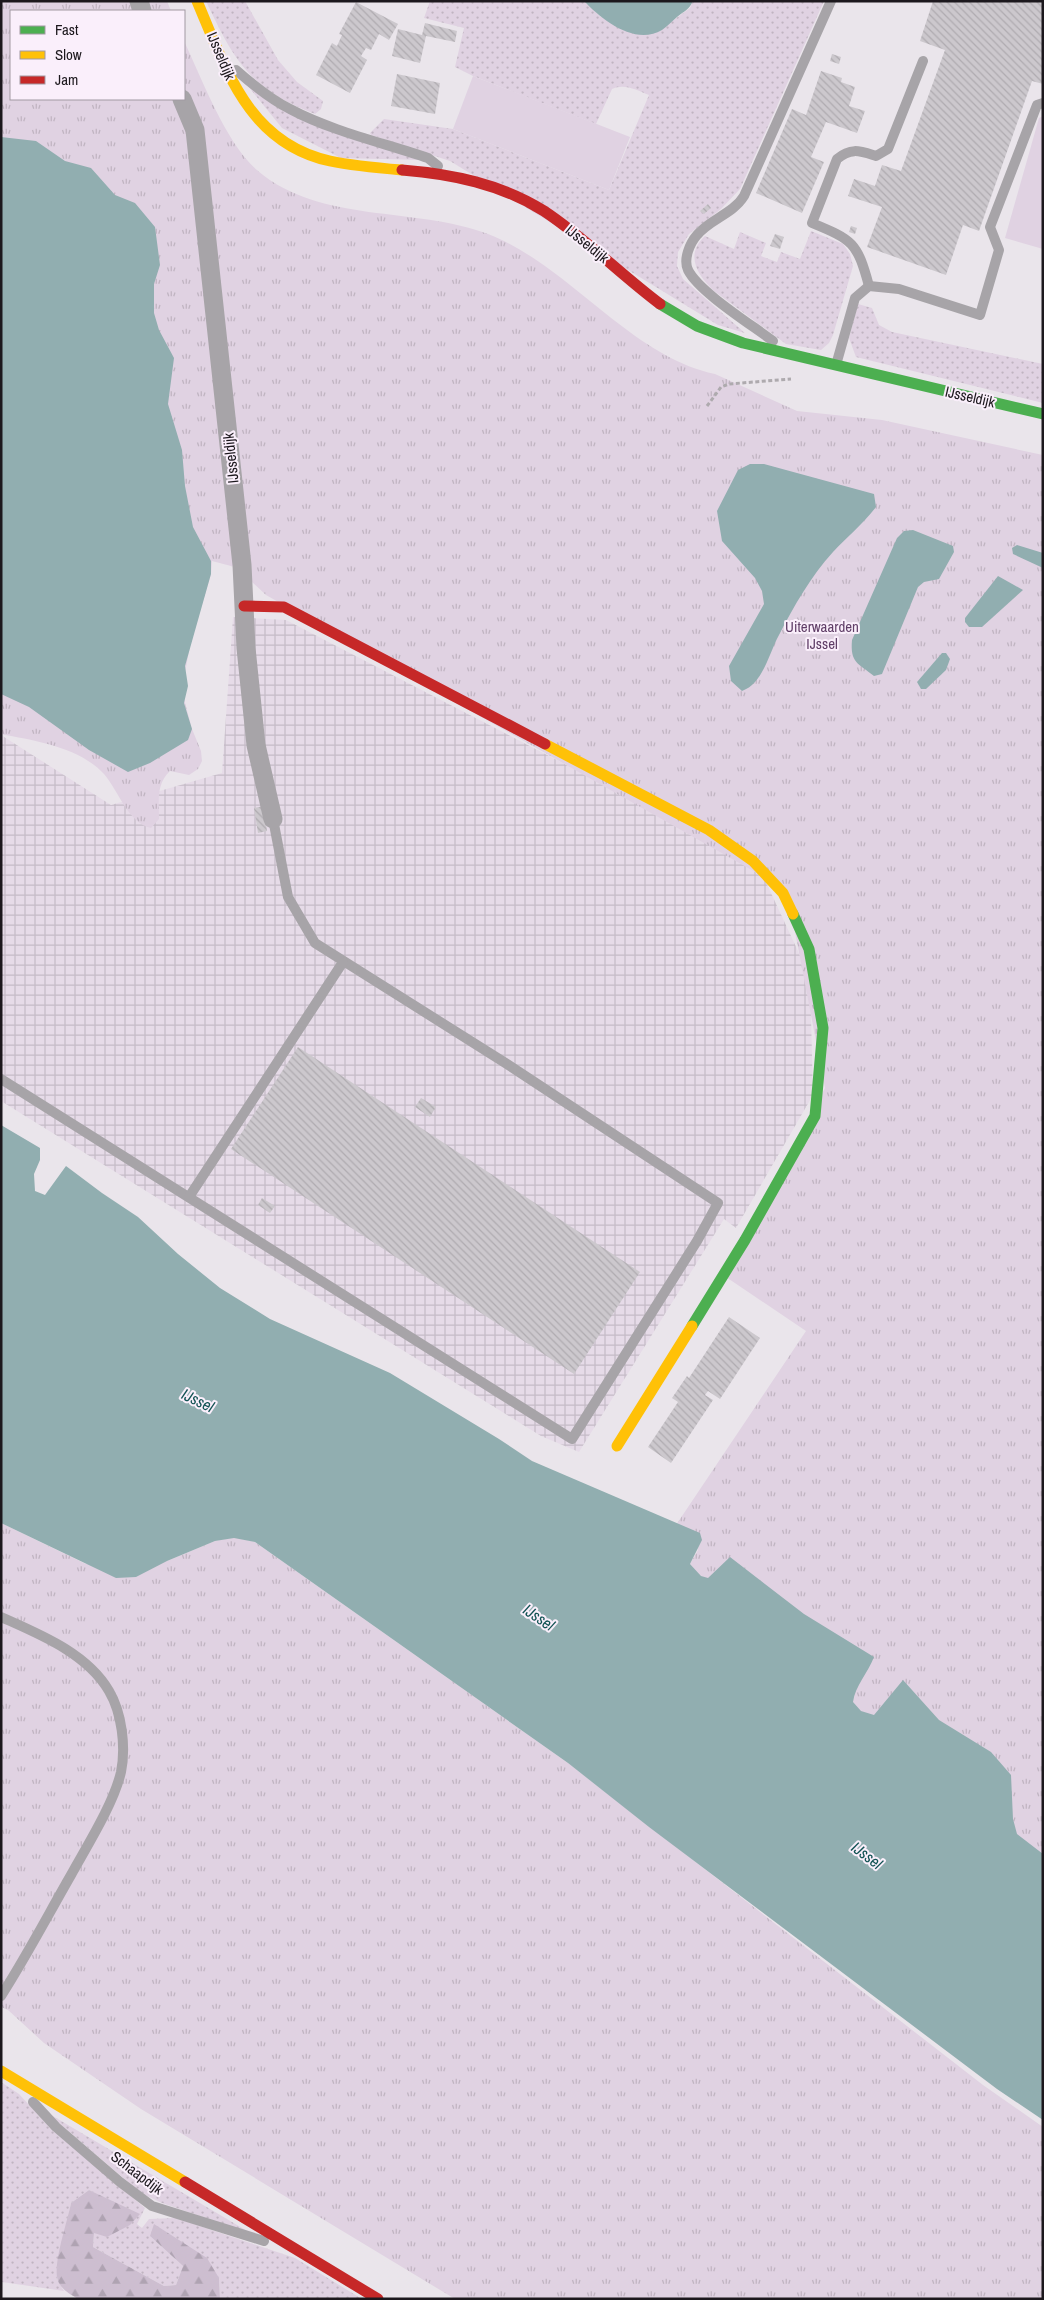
<svg xmlns="http://www.w3.org/2000/svg" width="1044" height="2300" viewBox="0 0 1044 2300" font-family="'Archivo Narrow',sans-serif">
	<defs>
		<pattern id="industrial-grid" width="8" height="8" patternUnits="userSpaceOnUse" patternTransform="scale(1.25)"><rect width="8" height="8" fill="#e6dbe8"/><path d="M0 4h8M4 0v8" fill="none" stroke="#c5bbc7"/></pattern>
		<pattern id="grass-dots" width="8" height="8" patternUnits="userSpaceOnUse" patternTransform="scale(1.25)"><rect width="8" height="8" fill="#e0d2e2"/><path d="M2 2h.1M6 6h.1" fill="none" stroke="#c0b4c1" stroke-width="1.8" stroke-linecap="round"/></pattern>
		<pattern id="forest-firs" width="22" height="20" patternUnits="userSpaceOnUse" patternTransform="scale(1.25)"><rect width="22" height="20" fill="#cdbed0"/><path d="M5 1l3.5 6h-7zM16 11l3.5 6h-7z" fill="#afa3b2"/></pattern>
		<pattern id="park-tufts" width="24" height="20" patternUnits="userSpaceOnUse" patternTransform="scale(1.25)"><rect width="24" height="20" fill="#e0d2e2"/><path d="M3 7l-1-3M5 7V3M7 7l1-3M15 17l-1-3M17 17v-4M19 17l1-3" fill="none" stroke="#c0b4c1"/></pattern>
		<pattern id="building-back-hatch" width="6" height="6" patternUnits="userSpaceOnUse" patternTransform="scale(1.25)"><rect width="6" height="6" fill="#ccc8cd"/><path d="M-1 5l2 2M0 0l6 6M5-1l2 2" fill="none" stroke="#afabb0"/></pattern>
	</defs>
	<rect width="100%" height="100%" fill="#eae5eb"/>
	<!-- industrial -->
	<path fill="url(#industrial-grid)" d="M 233,617 L 286,620 L 729,849 L 765,880 L 810,977 L 813,1095 L 736,1228 L 724,1219 L 579,1452 L 541,1436 L 1,1101 L 1,735 L 111,805 L 222,773 Z"/>
	<!-- grass -->
	<g fill="url(#grass-dots)">
		<path d="M 206,1 L 245,1 L 278,60 L 297,82 L 323,101 L 321,109 L 315,114 C 251,90 234,61 206,1 Z"/>
		<path d="M 430,1 L 584,1 L 601,17 L 671,22 L 690,8 L 693,1 L 824,1 L 740,189 L 721,209 L 689,234 L 678,252 L 677,266 L 683,279 L 745,333 L 718,325 L 450,161 L 371,135 L 370,133 L 384,119 L 453,129 L 609,190 L 649,95 C 637,90 624,83 612,89 L 596,124 L 473,76 L 455,67 L 464,28 L 424,18 Z"/>
		<path d="M 239,75 L 260,94 L 422,160 L 341,158 L 282,128 Z"/>
		<path d="M 811,231 L 843,244 L 850,254 L 853,266 L 833,335 L 829,343 L 821,350 L 786,344 L 714,291 C 698,276 684,255 705,236 L 734,249 L 740,232 L 766,243 L 761,256 L 777,262 L 781,252 L 800,259 Z"/>
		<path d="M 858,304 L 872,308 L 879,325 L 892,332 L 1043,364 L 1043,403 L 856,357 L 849,338 Z"/>
		<path d="M 1,2082 L 19,2094 L 52,2130 L 145,2208 L 137,2224 L 142,2228 L 149,2219 L 176,2218 L 295,2258 L 362,2299 L 220,2299 L 219,2278 L 150,2236 L 183,2266 L 176,2285 L 164,2286 L 93,2247 L 94,2233 L 110,2201 L 89,2190 L 71,2203 L 57,2279 L 64,2291 L 2,2282 Z"/>
		<path d="M 46,2112 L 254,2235 L 162,2203 L 141,2193 Z"/>
	</g>
	<!-- forest -->
	<path fill="url(#forest-firs)" d="M 89,2190 L 140,2214 L 130,2225 L 107,2237 L 94,2233 L 93,2247 L 164,2286 L 176,2285 L 183,2266 L 150,2236 L 154,2224 L 207,2258 L 219,2278 L 220,2299 L 78,2299 C 70,2294 62,2290 58,2281 C 52,2265 68,2220 71,2203 Z"/>
	<!-- park -->
	<g fill="url(#park-tufts)">
		<path d="M 1,1 L 167,1 L 171,11 L 11,11 L 11,99 L 184,99 L 184,41 C 202,79 226,144 258,171 C 321,224 414,206 488,234 C 570,266 630,356 715,374 L 797,411 L 882,420 L 1043,455 L 1043,1855 L 856,1711 L 697,1573 L 690,1564 L 698,1550 L 696,1543 L 672,1531 L 806,1331 L 726,1277 L 825,1088 L 787,890 L 266,595 L 251,581 L 250,571 L 212,561 L 211,574 L 190,646 L 183,683 L 184,699 L 192,729 L 201,751 L 202,761 L 198,769 L 189,775 L 170,771 C 156,784 159,801 159,819 L 151,828 C 128,823 118,790 104,774 C 79,747 36,741 1,734 Z"/>
		<path d="M 1,1523 L 86,1564 L 167,1561 L 215,1541 L 234,1537 L 255,1542 L 568,1763 L 983,2085 L 1043,2127 L 1043,2299 L 455,2299 L 141,2109 L 44,2043 L 8,2010 L 1,2007 Z"/>
	</g>
	<!-- pitch -->
	<g fill="#e0d2e2">
		<path d="M 473,76 L 630,137 L 609,190 L 453,129 Z"/>
		<path d="M 1043,116 L 1043,249 L 1005,238 L 1039,118 Z"/>
	</g>
	<!-- water -->
	<g fill="#91aeb0">
		<path d="M 584,1 L 693,1 C 689,10 684,11 677,17 C 672,21 668,26 662,30 C 635,46 602,20 584,1 Z"/>
		<path d="M 1,137 L 36,141 L 65,161 L 91,168 L 115,195 L 135,203 L 155,227 L 160,265 L 154,284 L 154,313 L 159,330 L 174,358 L 168,404 L 182,450 L 185,486 L 193,527 L 211,561 L 211,574 L 185,666 L 188,686 L 184,703 L 192,729 L 188,740 L 150,763 L 128,772 L 89,750 L 29,707 L 1,694 Z"/>
		<path d="M 750,464 L 764,464 L 874,494 L 876,507 C 863,524 847,537 833,552 C 811,576 794,606 779,635 C 769,653 763,684 742,691 L 731,681 L 729,666 L 764,604 L 762,591 L 755,578 L 722,541 L 717,511 L 738,470 Z"/>
		<path d="M 913,530 L 953,546 L 954,552 L 939,579 L 924,582 L 918,587 L 882,674 L 874,676 C 858,663 850,663 852,640 L 897,538 L 904,531 Z"/>
		<path d="M 1017,545 L 1043,553 L 1043,568 L 1013,554 L 1012,548 Z"/>
		<path d="M 998,576 L 1023,590 L 982,627 L 969,627 L 965,622 L 965,618 Z"/>
		<path d="M 942,653 L 946,653 L 950,659 L 946,670 L 926,689 L 921,689 L 917,682 Z"/>
		<path d="M 1,1125 L 40,1148 L 40,1160 L 34,1174 L 35,1191 L 45,1195 L 66,1166 L 102,1193 L 138,1217 L 178,1254 L 220,1288 L 270,1319 L 390,1373 L 499,1439 L 532,1461 L 700,1533 L 702,1540 L 690,1564 L 701,1576 L 708,1578 L 730,1557 L 804,1614 L 874,1657 C 868,1673 855,1686 853,1702 L 861,1711 L 874,1715 L 903,1680 L 939,1720 L 991,1752 L 1011,1775 L 1013,1819 L 1017,1834 L 1043,1854 L 1043,2120 L 997,2089 L 649,1827 L 568,1763 L 255,1542 L 234,1538 L 215,1541 L 167,1561 L 136,1577 L 116,1578 L 1,1523 Z"/>
	</g>
	<!-- building -->
	<g fill="url(#building-back-hatch)">
		<path d="M 933,1 L 1043,1 L 1043,84 L 1032,81 L 979,231 L 963,225 L 946,275 L 867,247 L 882,207 L 848,196 L 854,179 L 875,186 L 882,165 L 901,171 L 945,50 L 920,41 Z"/>
		<path d="M 356,2 L 398,24 L 389,40 L 379,34 L 371,50 L 366,48 L 361,56 L 367,60 L 350,93 L 316,75 L 332,43 L 337,46 L 342,35 L 339,34 Z"/>
		<path d="M 425,23 L 457,31 L 455,42 L 426,36 L 420,63 L 392,56 L 398,29 L 422,35 Z"/>
		<path d="M 832,54 L 841,57 L 839,64 L 830,61 Z"/>
		<path d="M 821,71 L 842,78 L 841,82 L 855,87 L 849,106 L 865,111 L 857,133 L 826,122 L 811,157 L 824,162 L 802,213 L 756,193 L 792,109 L 806,115 Z"/>
		<path d="M 397,74 L 440,83 L 435,114 L 391,106 Z"/>
		<path d="M 708,204 L 711,208 L 704,214 L 700,211 Z"/>
		<path d="M 851,226 L 857,228 L 855,234 L 849,232 Z"/>
		<path d="M 775,234 L 784,237 L 780,249 L 770,246 Z"/>
		<path d="M 264,806 L 267,831 L 258,833 L 254,808 Z"/>
		<path d="M 298,1047 L 640,1272 L 574,1374 L 231,1149 Z"/>
		<path d="M 421,1098 L 436,1107 L 430,1117 L 415,1107 Z"/>
		<path d="M 262,1198 L 275,1206 L 270,1213 L 258,1205 Z"/>
		<path d="M 729,1317 L 760,1338 L 720,1399 L 708,1391 L 705,1395 L 713,1400 L 671,1463 L 648,1447 L 678,1402 L 672,1398 L 687,1376 L 689,1378 Z"/>
	</g>
	<g fill="none" stroke-linecap="round" stroke-linejoin="round">
		<!-- path -->
		<path stroke="#aeaaae" stroke-width="3" stroke-dasharray="4 2.5" stroke-linecap="butt" d="M 707,406 L 721,387 L 729,384 L 791,379"/>
		<!-- lane -->
		<g stroke="#a7a4a8" stroke-width="10">
			<path d="M 236,70 C 253,85 270,99 290,109 C 331,131 384,143 428,158 L 438,166"/>
			<path d="M 869,286 C 857,242 853,240 812,223 L 837,159 C 851,147 860,151 876,156 L 888,149 L 923,61"/>
			<path d="M 773,341 C 752,325 699,292 688,270 C 683,259 690,243 697,235 C 710,219 733,214 744,196 L 831,1"/>
			<path d="M 836,365 L 855,298 L 869,286 L 899,289 L 980,315 L 999,250 L 990,227 L 1037,105 L 1043,103"/>
			<path d="M 1,1079 L 572,1439 L 697,1241 L 718,1203 L 507,1064 L 315,943 L 288,897 L 273,819"/>
			<path d="M 189,1197 L 343,962"/>
			<path d="M 1,1617 C 39,1634 87,1653 109,1691 C 122,1713 126,1747 121,1772 C 114,1803 87,1846 71,1875 C 48,1915 26,1957 1,1996"/>
			<path d="M 33,2102 L 56,2127 L 120,2182 L 152,2206 L 264,2241"/>
		</g>
		<!-- street -->
		<g stroke="#a7a4a8" stroke-width="19">
			<path d="M 139,1 L 142,11"/>
			<path d="M 182,99 L 195,130 L 242,565 L 246,648 L 256,745 L 273,819"/>
		</g>
		<!-- fast -->
		<g stroke="#4caf50" stroke-width="11">
			<path d="M 660,304 L 697,326 L 743,343 L 1043,414"/>
			<path d="M 692,1326 L 745,1240 L 815,1116 L 823,1028 L 809,949 L 793,914"/>
		</g>
		<!-- slow -->
		<g stroke="#ffc107" stroke-width="11">
			<path d="M 197,1 C 226,69 248,143 330,161 C 354,166 378,168 402,170"/>
			<path d="M 545,744 L 709,830 L 753,861 L 783,893 L 793,914"/>
			<path d="M 617,1446 L 692,1326"/>
			<path d="M 1,2071 L 185,2182"/>
		</g>
		<!-- jam -->
		<g stroke="#c62828" stroke-width="11">
			<path d="M 402,170 C 452,174 501,184 544,211 C 585,238 620,274 660,304"/>
			<path d="M 244,606 L 284,607 L 545,744"/>
			<path d="M 185,2182 L 378,2299"/>
		</g>
	</g>
	<g text-anchor="middle" stroke-width="4" stroke-linejoin="round" paint-order="stroke">
		<!-- street labels -->
		<g font-size="15" fill="#1c181d" stroke="#faeffb">
			<text transform="translate(221 56) rotate(67)" y="5">IJsseldijk</text>
			<text transform="translate(587 244) rotate(39)" y="5">IJsseldijk</text>
			<text transform="translate(970 397) rotate(13)" y="5">IJsseldijk</text>
			<text transform="translate(231 458) rotate(-96)" y="5">IJsseldijk</text>
			<text transform="translate(137 2173) rotate(37)" y="5">Schaapdijk</text>
		</g>
		<!-- park labels -->
		<g font-size="15" fill="#603e67" stroke="#faeffb">
			<text x="822" y="632">Uiterwaarden<tspan x="822" dy="17">IJssel</tspan></text>
		</g>
		<!-- water labels -->
		<g font-size="16" font-style="italic" fill="#115253" stroke="#faeffb">
			<text transform="translate(198 1400) rotate(26)" y="6">IJssel</text>
			<text transform="translate(539 1617) rotate(34)" y="6">IJssel</text>
			<text transform="translate(867 1855) rotate(37)" y="6">IJssel</text>
		</g>
	</g>
	<!-- border -->
	<rect width="1044" height="2300" fill="none" stroke="#1c181d" stroke-width="5"/>
	<!-- legend -->
	<rect x="10" y="10" width="175" height="90" fill="#faeffb" stroke="#a199a2"/>
	<rect x="20" y="26" width="25" height="8" fill="#4caf50" stroke="#a199a2"/>
	<text x="55" y="35" font-size="15" fill="#1c181d">Fast</text>
	<rect x="20" y="51" width="25" height="8" fill="#ffc107" stroke="#a199a2"/>
	<text x="55" y="60" font-size="15" fill="#1c181d">Slow</text>
	<rect x="20" y="76" width="25" height="8" fill="#c62828" stroke="#a199a2"/>
	<text x="55" y="85" font-size="15" fill="#1c181d">Jam</text>
</svg>
